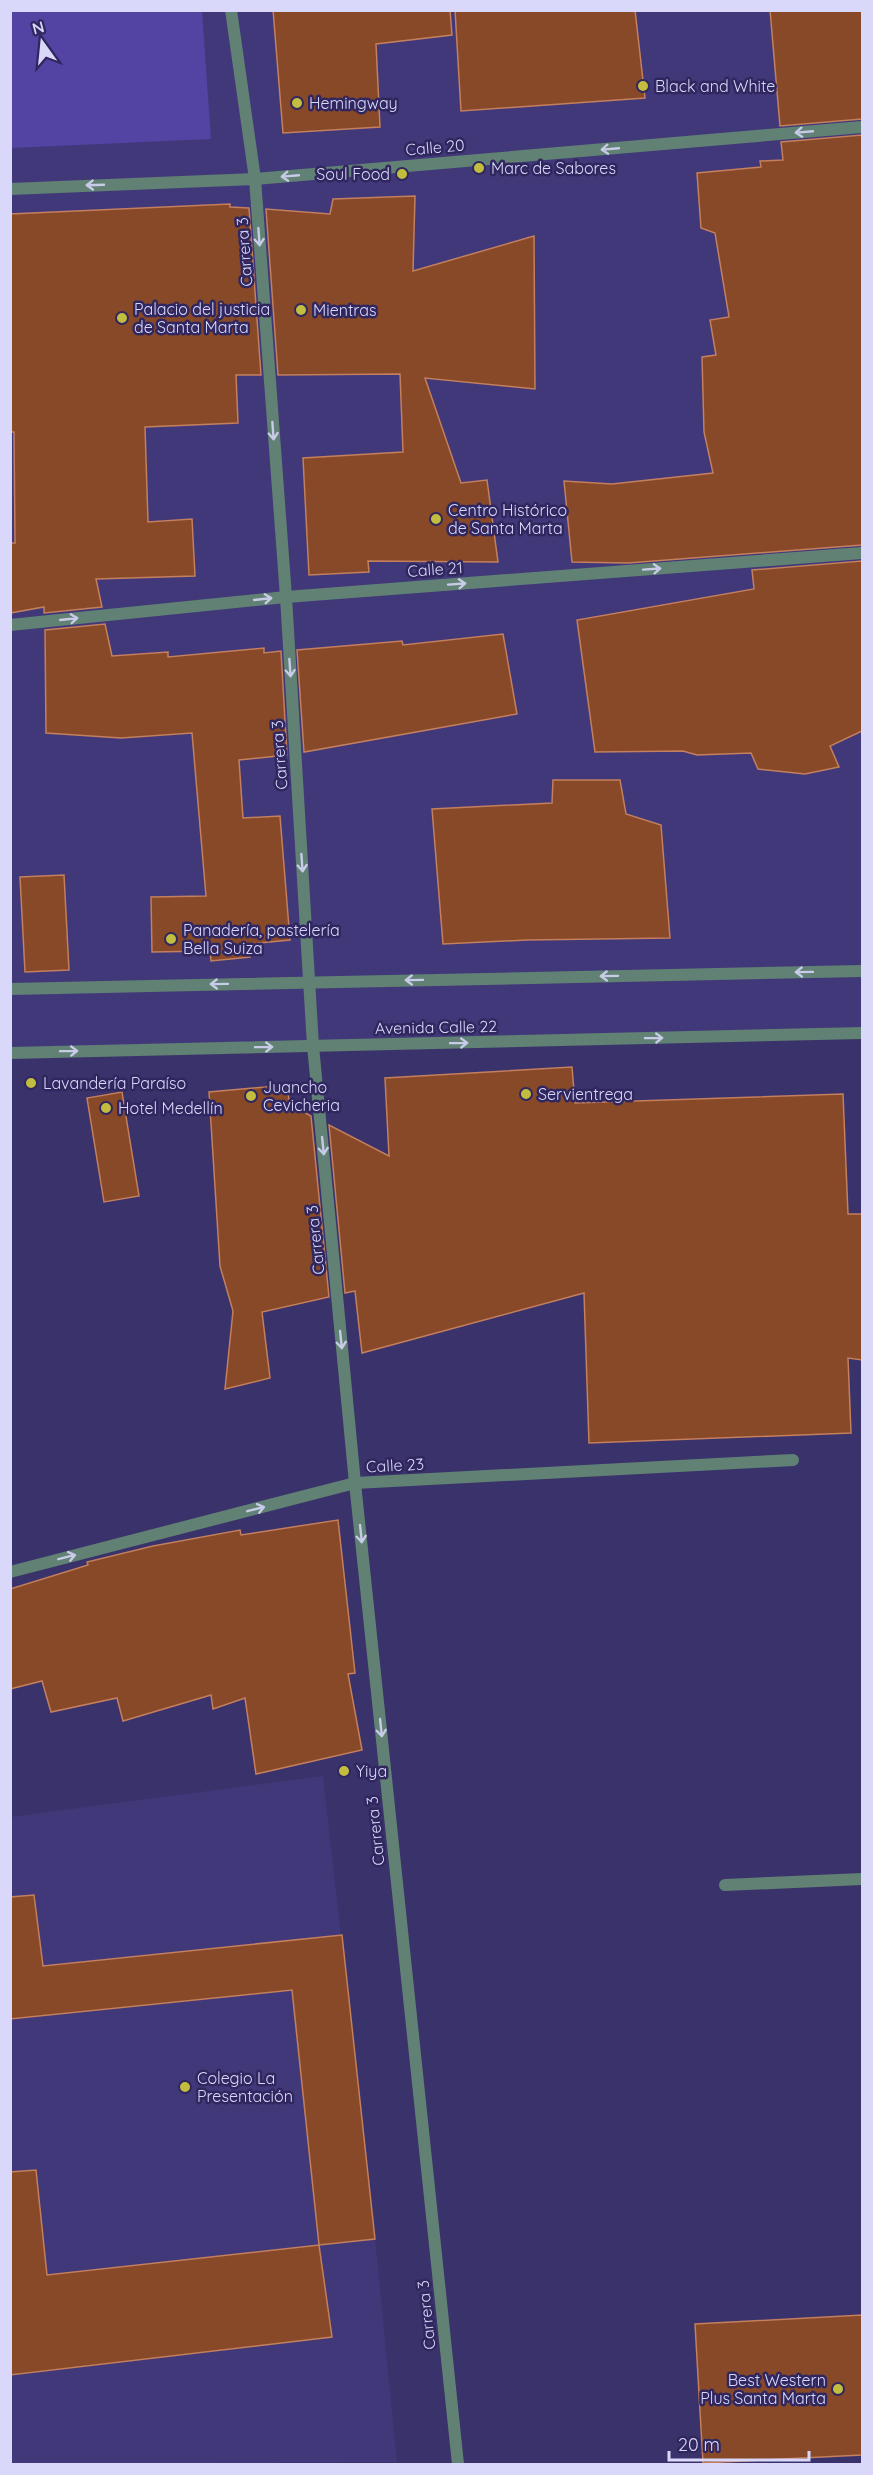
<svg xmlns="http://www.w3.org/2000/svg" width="873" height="2475" viewBox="0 0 873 2475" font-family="Quicksand,sans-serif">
	<rect width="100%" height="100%" fill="#3a326b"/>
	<!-- built -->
	<g fill="#413879">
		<path d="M 10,11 L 862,11 L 862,1027 L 11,1053 Z"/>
		<path d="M 323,1776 L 375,2239 L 397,2462 L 11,2464 L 10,1817 Z"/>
	</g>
	<!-- green -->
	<path fill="#5343a2" d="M 10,11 L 202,11 L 211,139 L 11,148 Z"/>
	<!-- building -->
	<g fill="#884929" stroke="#c37f5e" stroke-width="1.5">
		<path d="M 273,10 L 450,10 L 452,35 L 376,44 L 380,127 L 283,133 Z"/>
		<path d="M 455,10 L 635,10 L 645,98 L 461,111 Z"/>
		<path d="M 770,10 L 862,10 L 862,119 L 780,126 Z"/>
		<path d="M 862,135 L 862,545 L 628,563 L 572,562 L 564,481 L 612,484 L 713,473 L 704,432 L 702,357 L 716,355 L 710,320 L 729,317 L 715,233 L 701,228 L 697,173 L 761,167 L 760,161 L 783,160 L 781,142 Z"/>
		<path d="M 415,196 L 413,271 L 534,236 L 535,389 L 425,378 L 461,483 L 487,480 L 498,562 L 368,561 L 369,572 L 309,575 L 303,458 L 403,452 L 400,374 L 278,375 L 266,209 L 330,214 L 333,199 Z"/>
		<path d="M 230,204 L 230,207 L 249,208 L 261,375 L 236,375 L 238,423 L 145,427 L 148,522 L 192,519 L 195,576 L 96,579 L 102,607 L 44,613 L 44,607 L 10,613 L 10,543 L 15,543 L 14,432 L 10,432 L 10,214 Z"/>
		<path d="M 862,561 L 862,731 L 830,746 L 839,767 L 805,774 L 758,769 L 751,753 L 697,755 L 683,751 L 595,752 L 577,620 L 754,589 L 752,570 Z"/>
		<path d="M 105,624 L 112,656 L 168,652 L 168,657 L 264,648 L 264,653 L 281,651 L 287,755 L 239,760 L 243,818 L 280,816 L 290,940 L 249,944 L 250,957 L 211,961 L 210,951 L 152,952 L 151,897 L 206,896 L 192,733 L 121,738 L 46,733 L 45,630 Z"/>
		<path d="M 503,634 L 517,714 L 304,752 L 297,650 L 402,641 L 403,645 Z"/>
		<path d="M 553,780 L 620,780 L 626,814 L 661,825 L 670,938 L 527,940 L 443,944 L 432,809 L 552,803 Z"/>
		<path d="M 64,875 L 69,970 L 25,972 L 20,877 Z"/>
		<path d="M 572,1067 L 575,1103 L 843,1094 L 848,1214 L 862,1214 L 862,1360 L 848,1358 L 851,1433 L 589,1443 L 584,1293 L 362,1353 L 355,1291 L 345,1293 L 329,1125 L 389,1156 L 385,1078 Z"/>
		<path d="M 288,1085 L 289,1104 L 311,1116 L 329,1297 L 262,1312 L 270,1378 L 225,1389 L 233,1311 L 220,1266 L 209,1092 Z"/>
		<path d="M 122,1092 L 139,1196 L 104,1202 L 87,1098 Z"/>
		<path d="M 338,1520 L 355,1673 L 348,1674 L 362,1750 L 256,1774 L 245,1698 L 213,1709 L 211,1695 L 123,1721 L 117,1698 L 51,1712 L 42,1681 L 10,1689 L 10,1589 L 88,1565 L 87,1562 L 153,1546 L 240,1530 L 241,1535 Z"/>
		<path d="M 34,1895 L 43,1966 L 342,1935 L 375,2239 L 319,2245 L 292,1990 L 10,2019 L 10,1897 Z"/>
		<path d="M 36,2170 L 47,2275 L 319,2245 L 332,2337 L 10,2375 L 10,2172 Z"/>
		<path d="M 862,2315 L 862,2455 L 703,2463 L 695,2324 Z"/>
	</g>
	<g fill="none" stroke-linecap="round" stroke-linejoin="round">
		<!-- service -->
		<path stroke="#608173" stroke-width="12" d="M 725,1885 L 862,1879"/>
		<!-- pedestrian -->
		<path stroke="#608173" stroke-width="12" d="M 231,10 L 255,179"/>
		<!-- minor -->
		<g stroke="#608173" stroke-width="12">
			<path d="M 255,179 L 286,597 L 313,1046 L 355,1483 L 458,2464"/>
			<path d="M 10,189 L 255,179 L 862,127"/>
			<path d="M 10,625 L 286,597 L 862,553"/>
			<path d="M 10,1572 L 355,1483 L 793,1460"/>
		</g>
		<!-- tertiary -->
		<g stroke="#608173" stroke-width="12">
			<path d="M 10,989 L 862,971"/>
			<path d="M 10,1053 L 862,1033"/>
		</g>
	</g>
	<!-- one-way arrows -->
	<defs><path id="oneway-shaft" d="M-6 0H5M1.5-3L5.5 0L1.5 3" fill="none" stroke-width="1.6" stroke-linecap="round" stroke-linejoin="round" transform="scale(1.5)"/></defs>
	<g stroke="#c7cbe7">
		<use href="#oneway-shaft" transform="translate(804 132) rotate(175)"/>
		<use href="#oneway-shaft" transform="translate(610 149) rotate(175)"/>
		<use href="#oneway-shaft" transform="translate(290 176) rotate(175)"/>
		<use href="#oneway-shaft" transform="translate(95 185) rotate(178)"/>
		<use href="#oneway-shaft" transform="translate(259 237) rotate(86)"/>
		<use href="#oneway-shaft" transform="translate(273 431) rotate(86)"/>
		<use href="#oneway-shaft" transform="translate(652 569) rotate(-4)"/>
		<use href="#oneway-shaft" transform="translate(457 584) rotate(-4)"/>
		<use href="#oneway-shaft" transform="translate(263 599) rotate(-6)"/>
		<use href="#oneway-shaft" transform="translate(69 619) rotate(-6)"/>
		<use href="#oneway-shaft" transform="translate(290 668) rotate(86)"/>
		<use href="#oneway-shaft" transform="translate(302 863) rotate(86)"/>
		<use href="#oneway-shaft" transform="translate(804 972) rotate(179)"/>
		<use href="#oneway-shaft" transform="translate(609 976) rotate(179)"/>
		<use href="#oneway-shaft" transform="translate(414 980) rotate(179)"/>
		<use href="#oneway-shaft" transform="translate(219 984) rotate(179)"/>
		<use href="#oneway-shaft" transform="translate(654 1038) rotate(-1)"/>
		<use href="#oneway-shaft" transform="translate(459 1043) rotate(-1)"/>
		<use href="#oneway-shaft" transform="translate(264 1047) rotate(-1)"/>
		<use href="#oneway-shaft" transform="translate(69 1051) rotate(-1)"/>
		<use href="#oneway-shaft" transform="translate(323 1146) rotate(84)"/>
		<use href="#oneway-shaft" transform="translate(341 1340) rotate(84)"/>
		<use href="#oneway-shaft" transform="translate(256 1509) rotate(-14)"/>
		<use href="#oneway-shaft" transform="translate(361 1534) rotate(84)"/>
		<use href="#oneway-shaft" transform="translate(67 1557) rotate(-14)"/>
		<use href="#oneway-shaft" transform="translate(381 1728) rotate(84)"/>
	</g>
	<!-- markers -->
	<g fill="#c3bd3f" stroke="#30275f" stroke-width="2">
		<circle cx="643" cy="86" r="6"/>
		<circle cx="297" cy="103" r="6"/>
		<circle cx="479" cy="168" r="6"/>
		<circle cx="402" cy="174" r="6"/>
		<circle cx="301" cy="310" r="6"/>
		<circle cx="122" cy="318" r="6"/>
		<circle cx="436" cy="519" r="6"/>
		<circle cx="171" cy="939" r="6"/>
		<circle cx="31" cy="1083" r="6"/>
		<circle cx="526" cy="1094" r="6"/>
		<circle cx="251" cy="1096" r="6"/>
		<circle cx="106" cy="1108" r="6"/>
		<circle cx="344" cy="1771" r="6"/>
		<circle cx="185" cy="2087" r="6"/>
		<circle cx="838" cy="2389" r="6"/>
	</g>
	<g text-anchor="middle" stroke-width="5" stroke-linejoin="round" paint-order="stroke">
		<!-- poi labels -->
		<g font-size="16" fill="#d9d8fb" stroke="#30275f" text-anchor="start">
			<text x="655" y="92">Black and White</text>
			<text x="309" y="109">Hemingway</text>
			<text x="491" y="174">Marc de Sabores</text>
			<text x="390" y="180" text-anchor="end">Soul Food</text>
			<text x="134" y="315">Palacio del justicia<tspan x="134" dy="18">de Santa Marta</tspan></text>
			<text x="313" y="316">Mientras</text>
			<text x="448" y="516">Centro Histórico<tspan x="448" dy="18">de Santa Marta</tspan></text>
			<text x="183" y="936">Panadería, pastelería<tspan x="183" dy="18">Bella Suiza</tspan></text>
			<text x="43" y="1089">Lavandería Paraíso</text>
			<text x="263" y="1093">Juancho<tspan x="263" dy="18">Cevicheria</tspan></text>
			<text x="538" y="1100">Servientrega</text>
			<text x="118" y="1114">Hotel Medellín</text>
			<text x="356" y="1777">Yiya</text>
			<text x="197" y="2084">Colegio La<tspan x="197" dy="18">Presentación</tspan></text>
			<text x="826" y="2386" text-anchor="end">Best Western<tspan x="826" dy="18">Plus Santa Marta</tspan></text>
		</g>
		<!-- street labels -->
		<g font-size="16" fill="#d9d8fb" stroke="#30275f">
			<text transform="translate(435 147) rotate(-5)" y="6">Calle 20</text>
			<text transform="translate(244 252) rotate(-94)" y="6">Carrera 3</text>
			<text transform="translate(435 569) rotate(-4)" y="6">Calle 21</text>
			<text transform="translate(279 755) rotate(-94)" y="6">Carrera 3</text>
			<text transform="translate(436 1027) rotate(-1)" y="6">Avenida Calle 22</text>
			<text transform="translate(315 1240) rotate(-96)" y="6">Carrera 3</text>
			<text transform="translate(395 1465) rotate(-3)" y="6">Calle 23</text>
			<text transform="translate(375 1831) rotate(-96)" y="6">Carrera 3</text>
			<text transform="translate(426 2315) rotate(-96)" y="6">Carrera 3</text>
		</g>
	</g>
	<!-- border -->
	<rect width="873" height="2475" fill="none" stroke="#d9d8fb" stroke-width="24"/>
	<!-- north arrow -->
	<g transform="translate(42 42) rotate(345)" stroke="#30275f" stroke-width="4.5" paint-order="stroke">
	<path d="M0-4.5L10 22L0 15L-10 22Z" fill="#d9d8fb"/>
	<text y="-9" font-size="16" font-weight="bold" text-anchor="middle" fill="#d9d8fb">N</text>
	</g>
	<!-- scale -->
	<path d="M669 2451v9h140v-9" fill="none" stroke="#d9d8fb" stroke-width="3"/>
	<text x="678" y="2451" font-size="18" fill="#d9d8fb" stroke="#30275f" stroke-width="4.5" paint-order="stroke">20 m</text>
</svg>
